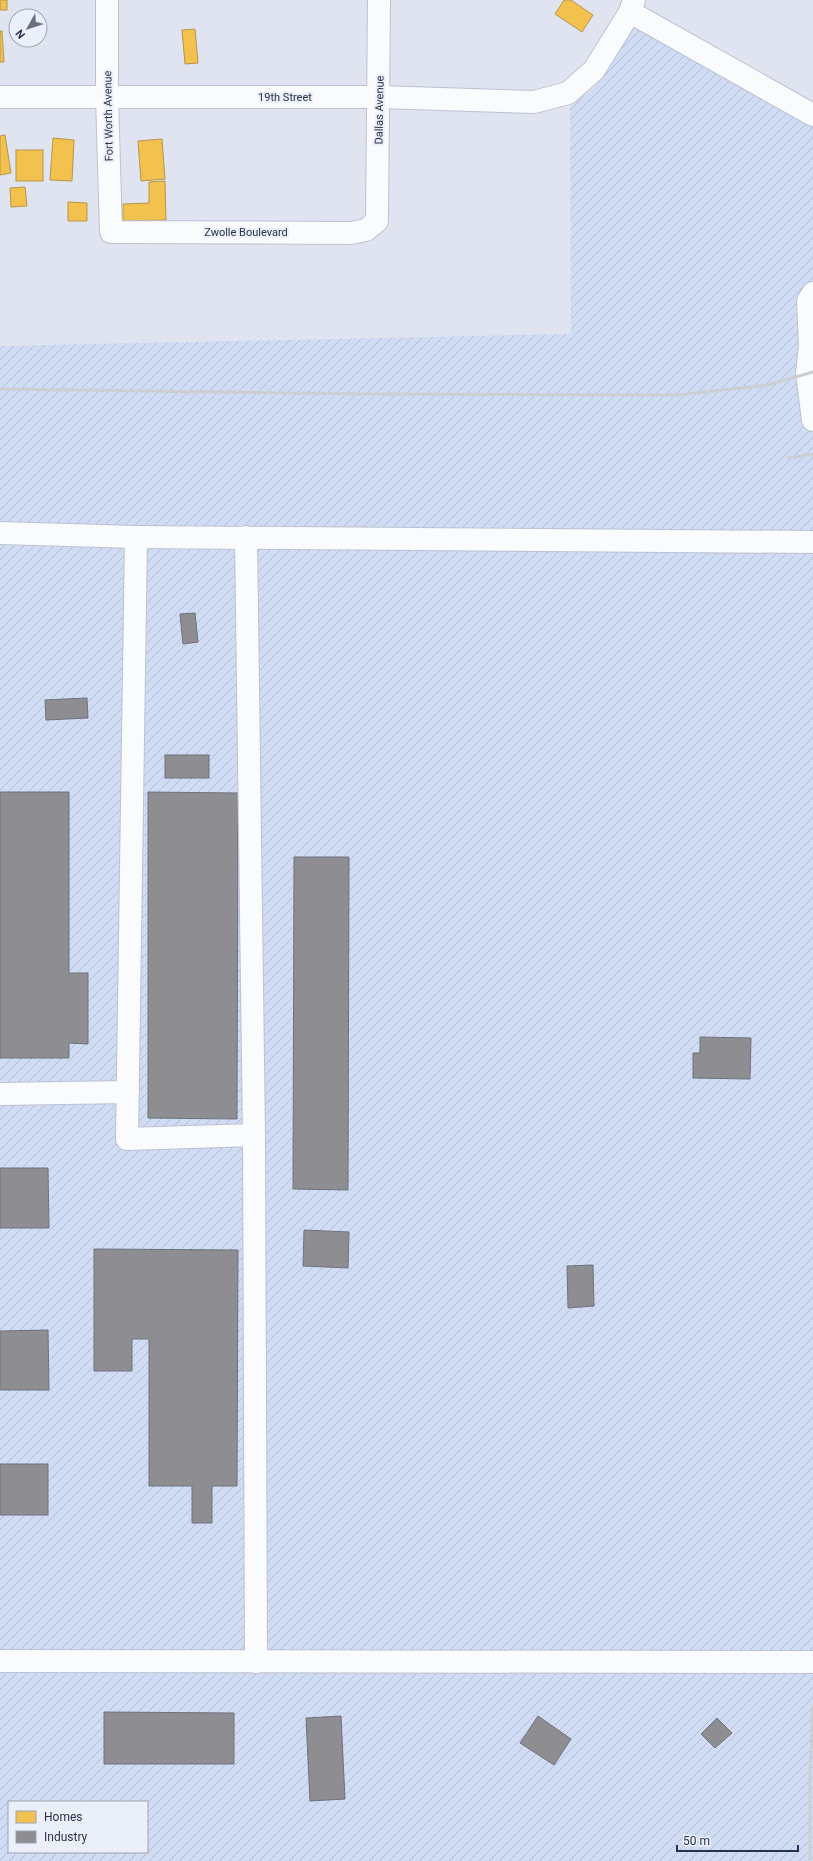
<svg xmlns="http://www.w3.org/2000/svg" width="813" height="1861" viewBox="0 0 813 1861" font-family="Roboto,sans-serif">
	<defs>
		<pattern id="industrial-furrows" width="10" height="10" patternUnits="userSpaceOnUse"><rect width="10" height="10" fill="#d0dbf4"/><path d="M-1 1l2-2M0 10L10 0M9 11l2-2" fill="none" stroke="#b3bcd3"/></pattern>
	</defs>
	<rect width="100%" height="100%" fill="#dfe4f0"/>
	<!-- industrial -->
	<path fill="url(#industrial-furrows)" fill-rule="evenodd" d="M 636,22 L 813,109 L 813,1861 L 0,1861 L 0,346 L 571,334 L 570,107 L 594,88 ZM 9,1802 L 147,1802 L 147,1852 L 9,1852 Z"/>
	<!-- homes -->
	<g fill="#f2c14e" stroke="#b6964c">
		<rect x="0" y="0" width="7" height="10"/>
		<path d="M 564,0 L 571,0 L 593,15 L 582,32 L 555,14 Z"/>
		<path d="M 195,29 L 198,63 L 185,64 L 182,30 Z"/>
		<path d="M 0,31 L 2,31 L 4,62 L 0,62 Z"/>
		<path d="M 5,135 L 11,173 L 0,175 L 0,136 Z"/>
		<path d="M 53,138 L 74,140 L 72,181 L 50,180 Z"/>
		<path d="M 162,139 L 165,179 L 141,181 L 138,141 Z"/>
		<rect x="16" y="150" width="27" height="31"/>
		<path d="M 165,181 L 166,220 L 123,221 L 123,204 L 149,203 L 149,182 Z"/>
		<path d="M 25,187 L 27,206 L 11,207 L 10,188 Z"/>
		<path d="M 68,202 L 87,203 L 87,221 L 68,221 Z"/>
	</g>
	<!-- industry -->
	<g fill="#8d8d92" stroke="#6f727c">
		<path d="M 195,613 L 198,642 L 183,644 L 180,614 Z"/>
		<path d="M 87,698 L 88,718 L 46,720 L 45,700 Z"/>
		<rect x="165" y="755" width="44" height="23"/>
		<path d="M 0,792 L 69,792 L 69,973 L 88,973 L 88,1044 L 69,1043 L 69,1058 L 0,1058 Z"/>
		<path d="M 148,792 L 238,793 L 237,1119 L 148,1118 Z"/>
		<path d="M 294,857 L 349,857 L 348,1190 L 293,1189 Z"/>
		<path d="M 700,1037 L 751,1038 L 750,1079 L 693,1078 L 693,1053 L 700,1053 Z"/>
		<path d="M 0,1168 L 48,1168 L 49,1228 L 0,1228 Z"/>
		<path d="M 304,1230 L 349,1232 L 348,1268 L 303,1266 Z"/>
		<path d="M 94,1249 L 238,1250 L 237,1486 L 212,1486 L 212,1523 L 192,1523 L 192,1486 L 149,1486 L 149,1339 L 132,1339 L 132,1371 L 94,1371 Z"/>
		<path d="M 593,1265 L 594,1306 L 568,1308 L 567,1266 Z"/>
		<path d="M 48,1330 L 49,1390 L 0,1390 L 0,1331 Z"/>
		<rect x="0" y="1464" width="48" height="51"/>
		<path d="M 104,1712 L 234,1713 L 234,1764 L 104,1764 Z"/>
		<path d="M 341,1716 L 345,1799 L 310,1801 L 306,1718 Z"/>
		<path d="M 538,1716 L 571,1739 L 554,1765 L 520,1743 Z"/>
		<path d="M 717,1718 L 732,1733 L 715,1748 L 701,1734 Z"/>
	</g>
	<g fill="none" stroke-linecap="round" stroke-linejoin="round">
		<!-- minor casing -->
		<g stroke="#bcc2d2" stroke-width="24">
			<g id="minor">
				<path d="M 107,0 L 107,97 L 111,232 L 351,233 L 366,230 L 377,221 L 379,0"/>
				<path d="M 630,12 L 813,115"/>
				<path d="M 0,97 L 379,97 L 534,102 L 568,93 L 594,70 L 630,12 L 634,0"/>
				<path d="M 813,293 L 808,301 L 810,346 L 807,373 L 813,420"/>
				<path d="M 0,533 L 136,537 L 813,542"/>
				<path d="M 136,537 L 127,1139 L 254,1135"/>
				<path d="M 246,537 L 254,1135 L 256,1662"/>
				<path d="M 0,1094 L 128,1092"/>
				<path d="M 0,1661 L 813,1662"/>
			</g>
		</g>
		<!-- minor -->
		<use href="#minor" stroke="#fafbfd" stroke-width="22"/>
		<!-- rail -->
		<g stroke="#ccced2" stroke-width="3">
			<path d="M 0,389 L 363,394 L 677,395 L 768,385 L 813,372"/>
			<path d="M 789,458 L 813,454"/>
			<path d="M 810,1861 L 810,1771 L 813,1706"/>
		</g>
	</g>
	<g text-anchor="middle" stroke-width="4" stroke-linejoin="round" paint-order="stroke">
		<!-- street labels -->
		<g font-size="11" fill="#293247" stroke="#eaeffa">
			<text x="285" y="101">19th Street</text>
			<text transform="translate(379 110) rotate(-89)" y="4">Dallas Avenue</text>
			<text transform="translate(108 116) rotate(-91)" y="4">Fort Worth Avenue</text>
			<text x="246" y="236">Zwolle Boulevard</text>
		</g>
	</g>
	<!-- legend -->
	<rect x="8" y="1801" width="140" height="52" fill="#eaeffa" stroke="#9da3b2"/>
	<rect x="16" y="1811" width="20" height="12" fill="#f2c14e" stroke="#9da3b2"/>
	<text x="44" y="1821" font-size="12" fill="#293247">Homes</text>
	<rect x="16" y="1831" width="20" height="12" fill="#8d8d92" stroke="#9da3b2"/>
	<text x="44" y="1841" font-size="12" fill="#293247">Industry</text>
	<!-- north arrow -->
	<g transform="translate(28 28) rotate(231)"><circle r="19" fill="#eaeffa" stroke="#9da3b2"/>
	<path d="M0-3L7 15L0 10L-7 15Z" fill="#697082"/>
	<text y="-6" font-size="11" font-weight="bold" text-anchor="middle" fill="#293247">N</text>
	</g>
	<!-- scale -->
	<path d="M677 1845v6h121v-6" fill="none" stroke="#293247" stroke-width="2"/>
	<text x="683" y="1845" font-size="12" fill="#293247" stroke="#eaeffa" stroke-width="3" paint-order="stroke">50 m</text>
</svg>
